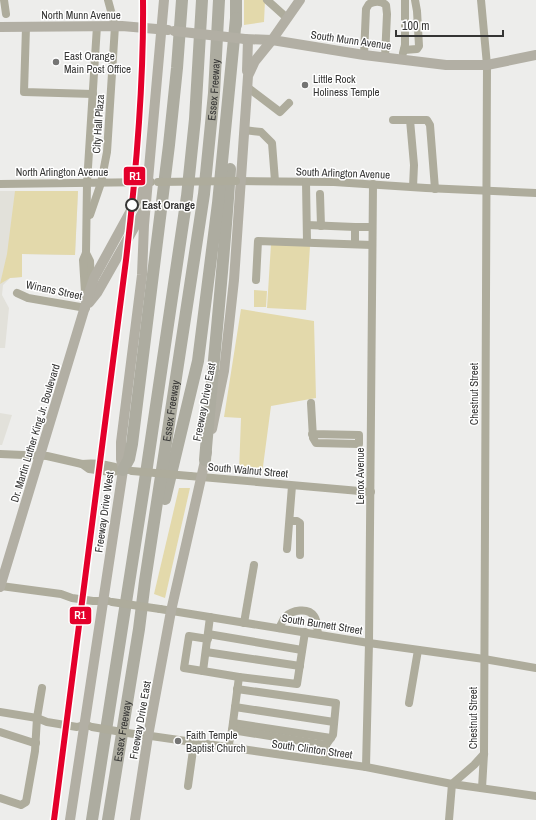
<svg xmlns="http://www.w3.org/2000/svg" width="536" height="820" viewBox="0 0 536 820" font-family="'Archivo Narrow',sans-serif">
	<rect width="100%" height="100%" fill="#ededeb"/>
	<!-- built -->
	<g fill="#e2e1da">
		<path d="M 0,191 L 78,191 L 75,255 L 22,254 L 22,277 L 10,278 L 3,285 L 2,295 L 9,308 L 5,348 L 0,348 Z"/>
		<path d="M 0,413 L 12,415 L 2,445 L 0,445 Z"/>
	</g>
	<!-- green -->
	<g fill="#e3d9ab">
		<path d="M 244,0 L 265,0 L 264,22 L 244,25 Z"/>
		<path d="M 15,191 L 78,191 L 75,255 L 22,254 L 22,277 L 10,278 L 0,284 L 7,254 Z"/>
		<path d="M 271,244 L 310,246 L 306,310 L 267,308 Z"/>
		<path d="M 254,290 L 267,291 L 266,307 L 254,307 Z"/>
		<path d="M 241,309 L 314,321 L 316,398 L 271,406 L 262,474 L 239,472 L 241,418 L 224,417 Z"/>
		<path d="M 179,488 L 190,488 L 165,598 L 154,594 Z"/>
	</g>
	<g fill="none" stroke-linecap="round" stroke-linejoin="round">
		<!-- minor -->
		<g stroke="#aeac9c" stroke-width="8">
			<path d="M 4,0 L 6,14"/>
			<path d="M 267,0 L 287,18"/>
			<path d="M 481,0 L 487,65 L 484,754 L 482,788"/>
			<path d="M 26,27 L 24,92 L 93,94"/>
			<path d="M 404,50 L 417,49 L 419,46 L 417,11 L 415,0"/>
			<path d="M 403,53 L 405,45 L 405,0"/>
			<path d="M 364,55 L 366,9 L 369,4 C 375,1 381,1 386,5 L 387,14 L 385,58"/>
			<path d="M 247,87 L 280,112 L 289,103"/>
			<path d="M 393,120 L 427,120 L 430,125 L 435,189"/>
			<path d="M 410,120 L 414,165 L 413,187"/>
			<path d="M 244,130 L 261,132 L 272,143 L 275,181"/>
			<path d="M 236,181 L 334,182 L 426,188 L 536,193"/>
			<path d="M 306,182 L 307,242"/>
			<path d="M 0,184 L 151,182"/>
			<path d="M 320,194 L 321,226"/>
			<path d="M 90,215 L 101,183 L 107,152 L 115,26 L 108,0"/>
			<path d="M 307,225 L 355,227"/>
			<path d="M 355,244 L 355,227 L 372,227"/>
			<path d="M 86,253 L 90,261 L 91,284"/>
			<path d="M 256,280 L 258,241 L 372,245"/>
			<path d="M 17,293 L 28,298 L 86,308 L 83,260 L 86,253 L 87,183 L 97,26"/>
			<path d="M 311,403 L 313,438 L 316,443 L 359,444 L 359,435 L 312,434"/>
			<path d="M 0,454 L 47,456 L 82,464 L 89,469 L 111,472 L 123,470 L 128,470"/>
			<path d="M 82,464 C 96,462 110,465 122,469"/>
			<path d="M 190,476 L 371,492"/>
			<path d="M 290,521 L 297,521 L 300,523 L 300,555"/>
			<path d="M 287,549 L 292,486"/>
			<path d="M 1,586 L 61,594 L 72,598 L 93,601 L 108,601"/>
			<path d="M 160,609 L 369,643 L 484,659 L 536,668"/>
			<path d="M 210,617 L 203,671 L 239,677"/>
			<path d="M 244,623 L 254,565"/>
			<path d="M 279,628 C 281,625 283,620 285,617 C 292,610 308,607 314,616 C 318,621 317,629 318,634"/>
			<path d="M 208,634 L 302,650"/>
			<path d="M 206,652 L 300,666"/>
			<path d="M 203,671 L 184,668 L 189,636 L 208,639"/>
			<path d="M 237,689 L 336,703 L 333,735 L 326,745 L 325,761"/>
			<path d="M 409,703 L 418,650"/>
			<path d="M 235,707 L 334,722"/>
			<path d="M 0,712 L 37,718 L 47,722 L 77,727 L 84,725 L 89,726"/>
			<path d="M 233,723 L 331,738"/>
			<path d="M 232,730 L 326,745"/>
			<path d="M 0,732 L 31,742 L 36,743"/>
			<path d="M 144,735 L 366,767 L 452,784 L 536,796"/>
			<path d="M 228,748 L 232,730 L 239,677 L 297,684 L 305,632"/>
			<path d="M 366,767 L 369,643 L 373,184"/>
			<path d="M 188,786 L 194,743"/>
			<path d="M 0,798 L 21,805 L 26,802 L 35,751 L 37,718 L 42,688"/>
			<path d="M 449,820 L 452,784 L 474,765 L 484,754"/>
		</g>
		<!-- major -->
		<g stroke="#b2afa4" stroke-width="10">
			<path d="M 0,27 L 122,26 L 168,30"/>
			<path d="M 245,39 L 272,40 L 364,55 L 446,65 L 487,65 L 536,55"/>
			<path d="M 247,71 L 248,40"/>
			<path d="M 89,303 L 97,293 L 143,212"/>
			<path d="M 212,429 L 224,371 L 234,280 L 248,76 L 255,61 L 272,40 L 300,0"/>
			<path d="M 0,587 L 91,287 L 94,278 L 139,196 L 147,184"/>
			<path d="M 70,820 L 123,470 L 121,459 L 121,442 L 142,275 L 144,225 L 164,0"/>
			<path d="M 135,820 L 148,736 L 171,611 L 207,452"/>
		</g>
		<!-- highway -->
		<g stroke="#adaca0" stroke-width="12">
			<path d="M 236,25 L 236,0"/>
			<path d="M 205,460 C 213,363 224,266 230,169"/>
			<path d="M 123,470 L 129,459 L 132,444 L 169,145 L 177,68 L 182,0"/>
			<path d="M 165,499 L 198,361 L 218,203 L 236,18"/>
			<path d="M 92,820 L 144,487 L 187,196 L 195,119 L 202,0"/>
			<path id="s1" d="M 108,820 L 139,629 L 145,581 L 204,194 L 214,93 L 219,0"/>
		</g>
		<!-- minor-bridge -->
		<g stroke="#aeac9c" stroke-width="8">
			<path d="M 158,182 L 236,181"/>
			<path d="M 132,471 L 190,476"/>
			<path d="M 112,602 L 160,609"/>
			<path d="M 92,727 L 140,735"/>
		</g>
		<!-- major-bridge -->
		<path stroke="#b2afa4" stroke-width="10" d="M 174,31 L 245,39"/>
		<!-- rail-1 casing -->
		<g stroke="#fff" stroke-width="9">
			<path id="rail-1" d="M 54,820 L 126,260 C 136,174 144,87 143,0"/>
		</g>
		<!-- rail-1 -->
		<use href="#rail-1" stroke="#e4002b" stroke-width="6"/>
	</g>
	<!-- markers -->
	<g fill="#757574" stroke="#fff" stroke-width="1.5">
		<circle cx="56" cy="62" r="4"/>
		<circle cx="305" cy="85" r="4"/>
		<circle cx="178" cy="741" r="4"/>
	</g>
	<circle fill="#fff" stroke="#353534" stroke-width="2" cx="132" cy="205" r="6"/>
	<g text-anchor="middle" stroke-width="3" stroke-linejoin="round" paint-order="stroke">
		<!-- street labels -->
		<g font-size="11" fill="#353534" stroke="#fff">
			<text x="81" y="19">North Munn Avenue</text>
			<text transform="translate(351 40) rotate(8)" y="4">South Munn Avenue</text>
			<text dy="4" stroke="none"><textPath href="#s1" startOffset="738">Essex Freeway</textPath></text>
			<text transform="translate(98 124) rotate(-86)" y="4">City Hall Plaza</text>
			<text x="62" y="176">North Arlington Avenue</text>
			<text transform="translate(343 173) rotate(2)" y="4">South Arlington Avenue</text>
			<text transform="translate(54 290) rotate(12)" y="4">Winans Street</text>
			<text transform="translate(474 394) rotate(-90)" y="4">Chestnut Street</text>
			<text transform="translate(204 402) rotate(-79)" y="4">Freeway Drive East</text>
			<text dy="4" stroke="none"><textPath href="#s1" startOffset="414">Essex Freeway</textPath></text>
			<text transform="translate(35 433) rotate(-73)" y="4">Dr. Martin Luther King Jr. Boulevard</text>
			<text transform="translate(248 470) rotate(5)" y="4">South Walnut Street</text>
			<text transform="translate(360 476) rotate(-90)" y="4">Lenox Avenue</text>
			<text transform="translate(104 512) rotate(-82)" y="4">Freeway Drive West</text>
			<text transform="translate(322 624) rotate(9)" y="4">South Burnett Street</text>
			<text transform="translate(473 718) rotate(-90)" y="4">Chestnut Street</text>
			<text transform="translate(140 720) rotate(-80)" y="4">Freeway Drive East</text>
			<text dy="4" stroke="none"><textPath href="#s1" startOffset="90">Essex Freeway</textPath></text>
			<text transform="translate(312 749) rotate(8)" y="4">South Clinton Street</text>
		</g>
		<!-- poi labels -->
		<g font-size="11" fill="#353534" stroke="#fff" text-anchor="start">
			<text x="64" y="60">East Orange<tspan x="64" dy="13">Main Post Office</tspan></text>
			<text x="313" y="83">Little Rock<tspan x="313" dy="13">Holiness Temple</tspan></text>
			<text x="186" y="739">Faith Temple<tspan x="186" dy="13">Baptist Church</tspan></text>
		</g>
		<!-- stop labels -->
		<g font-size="11" font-weight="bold" fill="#353534" stroke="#fff" text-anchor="start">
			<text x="142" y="209">East Orange</text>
		</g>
	</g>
	<g stroke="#fff" stroke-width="1.5">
		<rect x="123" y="166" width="23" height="20" rx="4" fill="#e4002b"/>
		<rect x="69" y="606" width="23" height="19" rx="4" fill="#e4002b"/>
	</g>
	<g font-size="11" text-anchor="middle" font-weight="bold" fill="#fff">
		<text x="135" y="180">R1</text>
		<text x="80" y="619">R1</text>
	</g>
	<!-- scale -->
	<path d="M396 30v6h107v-6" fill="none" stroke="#353534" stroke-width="2"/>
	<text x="402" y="30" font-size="12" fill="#353534" stroke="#ffffff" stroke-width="3" paint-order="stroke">100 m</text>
</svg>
